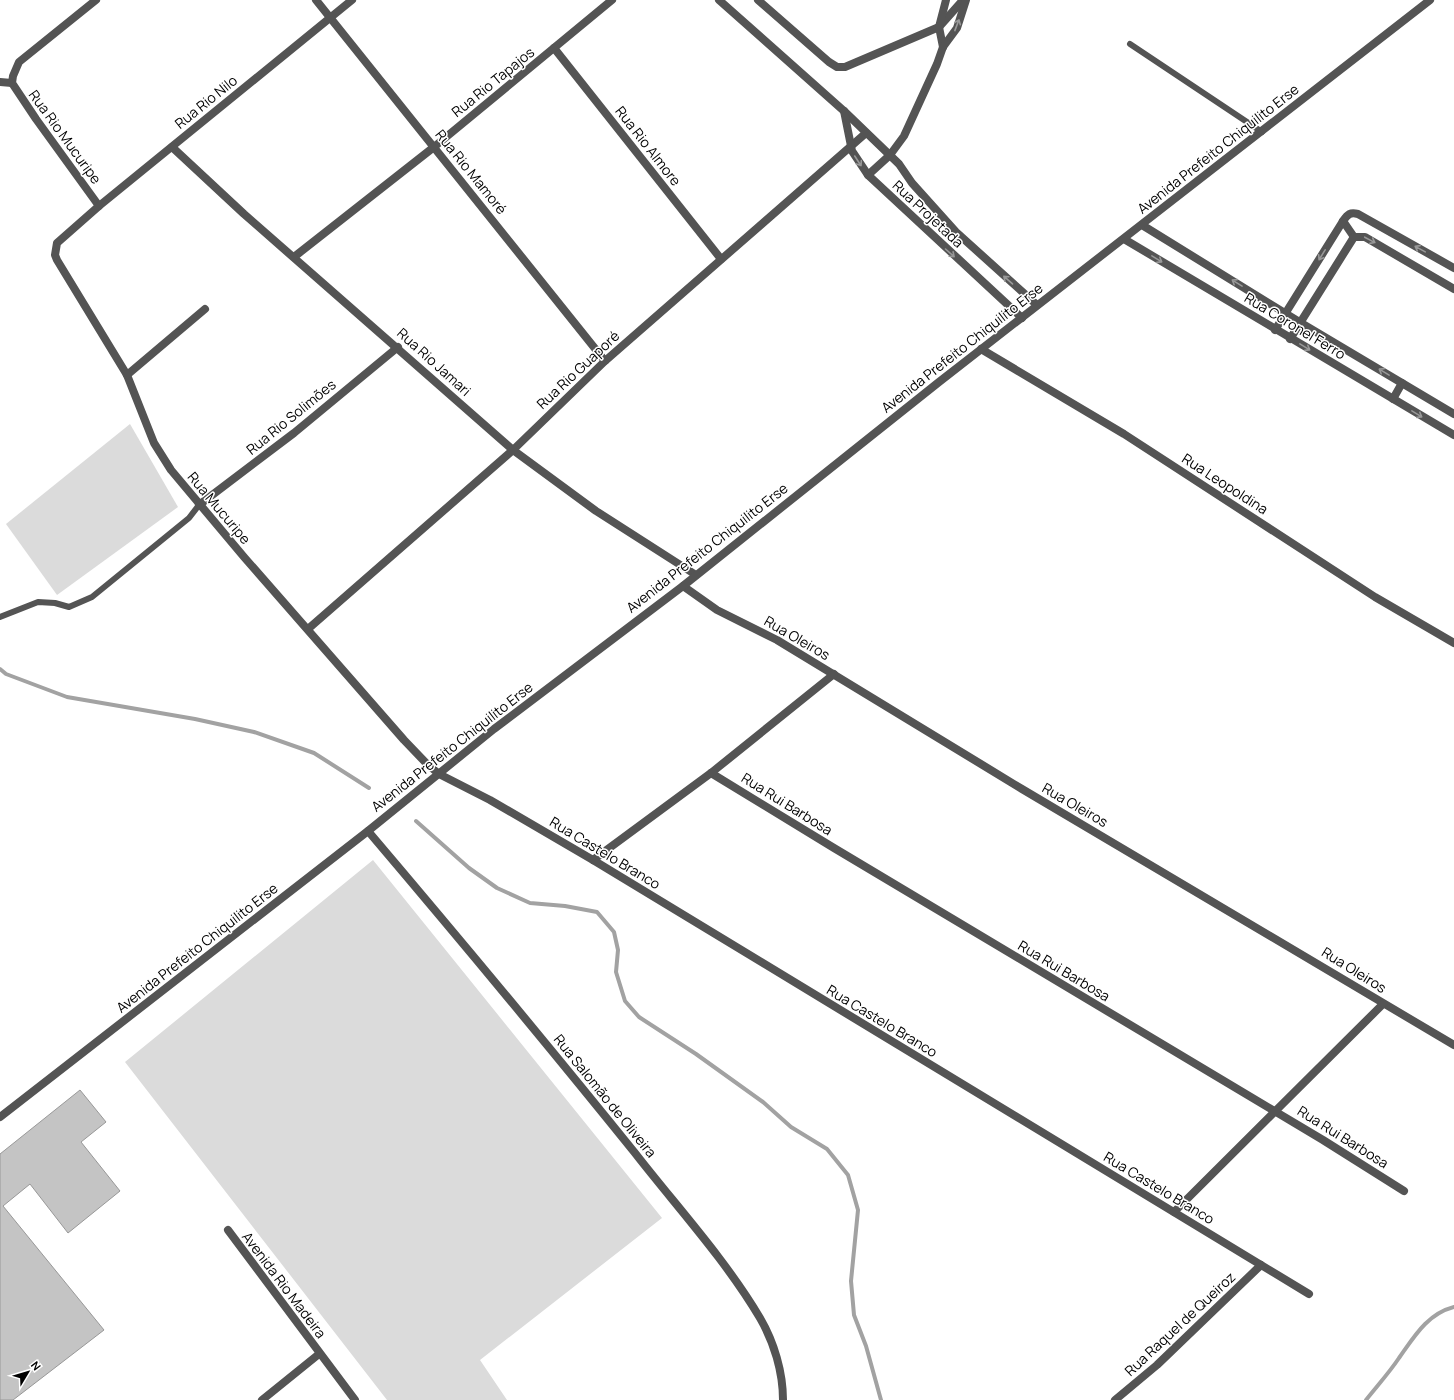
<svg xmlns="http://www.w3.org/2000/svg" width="1454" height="1400" viewBox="0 0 1454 1400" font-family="Manrope,sans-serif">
	<rect width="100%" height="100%" fill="#fff"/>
	<!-- green -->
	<g fill="#dbdbdb">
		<path d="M 130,424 L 178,507 L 57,595 L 6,524 Z"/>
		<path d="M 373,860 L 662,1218 L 480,1360 L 507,1400 L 387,1400 L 125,1062 Z"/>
	</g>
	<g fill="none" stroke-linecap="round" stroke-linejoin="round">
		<!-- stream -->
		<g stroke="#a2a2a2" stroke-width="4">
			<path d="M 0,669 L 6,674 L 67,697 L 195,719 L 254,732 L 314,753 L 369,788"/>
			<path d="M 416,821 L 469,868 L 497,888 L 530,903 L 565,906 L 597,912 L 614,932 L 618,950 L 616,972 L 625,1001 L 639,1017 L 696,1054 L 763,1102 L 791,1127 L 827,1149 L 848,1175 L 858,1210 L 851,1281 L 854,1315 L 866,1346 L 881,1400"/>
			<path d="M 1366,1400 C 1377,1386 1389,1373 1399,1358 C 1414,1337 1427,1314 1454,1307"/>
		</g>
	</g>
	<!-- building -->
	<path fill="#c4c4c4" stroke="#989898" d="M 80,1090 L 106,1122 L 81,1142 L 120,1191 L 68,1233 L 30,1184 L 3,1206 L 104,1330 L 13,1400 L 0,1400 L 0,1154 Z"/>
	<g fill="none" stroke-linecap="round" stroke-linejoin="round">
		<!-- service -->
		<g stroke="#545454" stroke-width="6">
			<path d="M 1130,44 L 1262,132"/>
			<path d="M 0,617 L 38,602 L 55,603 L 69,607 L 92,597 L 189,518 L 199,505"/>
		</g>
		<!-- minor -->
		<g stroke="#545454" stroke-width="8">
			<path d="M 96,0 L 19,62 L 13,76 L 12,83 L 36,119 L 99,206"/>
			<path d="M 316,0 L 605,361"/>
			<path d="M 352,0 L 99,206 L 57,243 L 55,255 L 57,260 L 127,375 L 154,443 L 171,470 L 244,557 L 404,740 L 427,764 L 439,774 L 490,800 L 593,860 L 1309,1294"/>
			<path d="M 758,0 L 829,62 L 837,67 L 845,67 L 939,27 L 963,0"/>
			<path d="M 943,47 L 939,27 L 946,0"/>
			<path d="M 554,48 L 721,259"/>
			<path d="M 0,82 L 12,83"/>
			<path d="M 172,147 L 244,214 L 513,450 L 596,511 L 696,575"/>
			<path d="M 868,175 L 890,155 L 904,136 L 937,64 L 943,47 L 957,28 L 966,0"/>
			<path d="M 1343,221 L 1354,237"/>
			<path d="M 1142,225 L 1301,323 L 1454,414"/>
			<path d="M 1124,239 L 1454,435"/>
			<path d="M 294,257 L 434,147 L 612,0"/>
			<path d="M 1275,330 L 1343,221 C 1348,214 1350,212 1358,214 L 1454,268"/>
			<path d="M 1290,339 L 1354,237 L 1365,237 L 1454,289"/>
			<path d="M 981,349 L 1124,434 L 1375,597 L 1454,643"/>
			<path d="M 127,375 L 205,309"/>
			<path d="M 1393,399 L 1402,383"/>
			<path d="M 199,505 L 294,433 L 398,347"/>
			<path d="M 683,586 L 717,610 L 777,640 L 1022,789 L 1454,1045"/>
			<path d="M 308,629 L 513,450 L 605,361 L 866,133"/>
			<path d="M 711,773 L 834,848 L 1323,1140 L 1404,1191"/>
			<path d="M 368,831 C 458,937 547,1044 635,1153 C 677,1207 725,1259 760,1318 C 774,1342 783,1372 783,1400"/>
			<path d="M 593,860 L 711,773 L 834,674"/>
			<path d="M 1174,1212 L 1383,1004"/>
			<path d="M 228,1230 L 355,1400"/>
			<path d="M 262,1400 L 319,1354"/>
			<path d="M 1115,1400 L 1157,1365 L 1261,1265"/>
		</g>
		<!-- tertiary -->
		<g stroke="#545454" stroke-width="8">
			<path d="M 719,0 L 844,111 L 899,164 L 912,183 L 956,232 L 1037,305"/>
			<path d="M 844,111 L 852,151 L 868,175 L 1022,318"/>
			<path d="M 0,1117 L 368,831 L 494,729 L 683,586 L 939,382 L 1430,0"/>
		</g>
	</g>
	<!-- one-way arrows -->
	<defs><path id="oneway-shaft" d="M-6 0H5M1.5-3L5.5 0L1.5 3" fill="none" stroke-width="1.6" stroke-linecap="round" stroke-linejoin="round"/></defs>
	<g stroke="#989898">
		<use href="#oneway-shaft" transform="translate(957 25) rotate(-69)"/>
		<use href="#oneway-shaft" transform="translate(858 161) rotate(57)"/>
		<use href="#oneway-shaft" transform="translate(1370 240) rotate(28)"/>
		<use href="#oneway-shaft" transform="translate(1420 249) rotate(-151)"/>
		<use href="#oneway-shaft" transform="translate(950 253) rotate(42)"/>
		<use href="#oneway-shaft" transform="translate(1322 255) rotate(122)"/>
		<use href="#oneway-shaft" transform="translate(1157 259) rotate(31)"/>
		<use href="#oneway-shaft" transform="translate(1008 280) rotate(-139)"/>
		<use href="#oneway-shaft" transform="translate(1237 283) rotate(-148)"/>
		<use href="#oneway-shaft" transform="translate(1305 347) rotate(31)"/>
		<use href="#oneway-shaft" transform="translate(1384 372) rotate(-149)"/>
		<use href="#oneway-shaft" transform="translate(1417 414) rotate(31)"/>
	</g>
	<g text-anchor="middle" stroke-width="3" stroke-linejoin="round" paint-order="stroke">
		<!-- street labels -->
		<g font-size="14" fill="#000" stroke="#fff">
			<text transform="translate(493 82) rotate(-39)" y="5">Rua Rio Tapajos</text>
			<text transform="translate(206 102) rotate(-39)" y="5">Rua Rio Nilo</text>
			<text transform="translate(65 137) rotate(54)" y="5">Rua Rio Mucuripe</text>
			<text transform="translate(648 146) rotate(52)" y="5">Rua Rio Almore</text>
			<text transform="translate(1218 149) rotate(-38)" y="5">Avenida Prefeito Chiquilito Erse</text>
			<text transform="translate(471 172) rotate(51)" y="5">Rua Rio Mamoré</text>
			<text transform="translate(928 214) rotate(43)" y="5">Rua Projetada</text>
			<text transform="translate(1295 326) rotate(31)" y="5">Rua Coronel Ferro</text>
			<text transform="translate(962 348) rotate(-38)" y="5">Avenida Prefeito Chiquilito Erse</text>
			<text transform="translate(434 362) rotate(42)" y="5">Rua Rio Jamari</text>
			<text transform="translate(578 370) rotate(-43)" y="5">Rua Rio Guaporé</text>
			<text transform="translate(291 417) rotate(-39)" y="5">Rua Rio Solimões</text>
			<text transform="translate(1225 484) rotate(33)" y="5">Rua Leopoldina</text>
			<text transform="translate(219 508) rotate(50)" y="5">Rua Mucuripe</text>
			<text transform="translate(707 548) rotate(-38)" y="5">Avenida Prefeito Chiquilito Erse</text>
			<text transform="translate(797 638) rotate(30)" y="5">Rua Oleiros</text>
			<text transform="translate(452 747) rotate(-38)" y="5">Avenida Prefeito Chiquilito Erse</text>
			<text transform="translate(787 804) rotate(32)" y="5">Rua Rui Barbosa</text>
			<text transform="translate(1075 805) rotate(30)" y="5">Rua Oleiros</text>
			<text transform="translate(605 853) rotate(31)" y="5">Rua Castelo Branco</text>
			<text transform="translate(197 948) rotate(-38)" y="5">Avenida Prefeito Chiquilito Erse</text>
			<text transform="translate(1354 970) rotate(32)" y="5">Rua Oleiros</text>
			<text transform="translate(1064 971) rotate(31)" y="5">Rua Rui Barbosa</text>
			<text transform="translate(882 1021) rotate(31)" y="5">Rua Castelo Branco</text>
			<text transform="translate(605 1096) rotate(51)" y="5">Rua Salomão de Oliveira</text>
			<text transform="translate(1343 1137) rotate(32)" y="5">Rua Rui Barbosa</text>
			<text transform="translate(1159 1188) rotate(31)" y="5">Rua Castelo Branco</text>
			<text transform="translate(284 1285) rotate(53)" y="5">Avenida Rio Madeira</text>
			<text transform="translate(1180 1324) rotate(-43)" y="5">Rua Raquel de Queiroz</text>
		</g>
	</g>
	<!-- north arrow -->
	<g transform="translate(28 1372) rotate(52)" stroke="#ffffff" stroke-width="3" paint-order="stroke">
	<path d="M0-3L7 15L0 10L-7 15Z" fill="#000000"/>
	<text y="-6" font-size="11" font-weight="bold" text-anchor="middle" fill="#000000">N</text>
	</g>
</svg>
